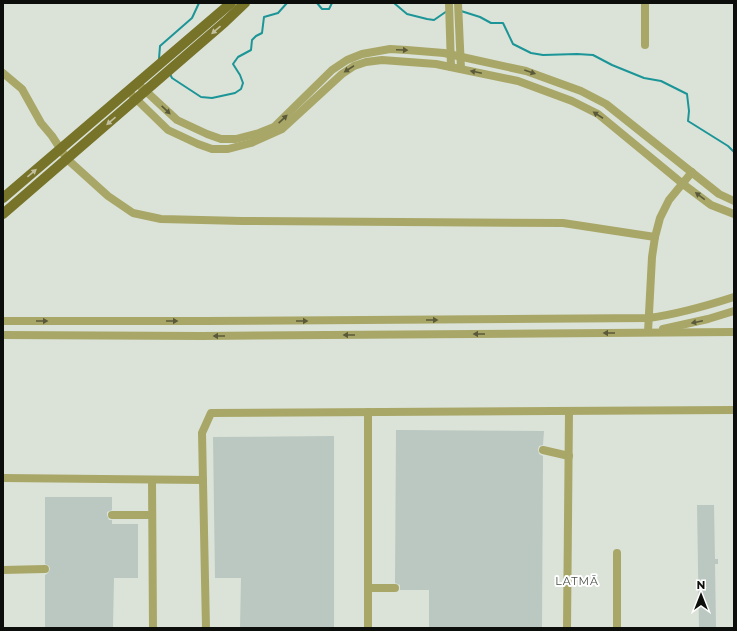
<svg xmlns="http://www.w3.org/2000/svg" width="737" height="631" viewBox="0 0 737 631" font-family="Montserrat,sans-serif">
	<rect width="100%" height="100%" fill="#dbe3d8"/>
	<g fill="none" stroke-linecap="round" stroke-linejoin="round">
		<!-- stream -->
		<g stroke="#1b9597" stroke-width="2">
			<path d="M 317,3 L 322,9 L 329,9 L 332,3"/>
			<path d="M 394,3 L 407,14 L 427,19 L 434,20 L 447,11"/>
			<path d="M 461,11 L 480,17 L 491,23 L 503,23 L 513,44 L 531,53 L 543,55 L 577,54 L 593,55 L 612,65 L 644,78 L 661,81 L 687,94 L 689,111 L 688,121 L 728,146 L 734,152"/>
			<path d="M 159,59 L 160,46 L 192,18 L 199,3"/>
			<path d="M 170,74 L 172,78 L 201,97 L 212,98 L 235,93 L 241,89 L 243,83 L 240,75 L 233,64 L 238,57 L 251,50 L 252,40 L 256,36 L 262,33 L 264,17 L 278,13 L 287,3"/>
		</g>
	</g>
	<!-- building -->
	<g fill="#bac8c1">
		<path d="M 396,430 L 544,431 L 543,445 L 539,446 L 538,449 L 539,454 L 543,456 L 542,628 L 429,628 L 429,590 L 400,590 L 400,585 L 395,583 Z"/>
		<path d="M 334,436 L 334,628 L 240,628 L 241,578 L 215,578 L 213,437 Z"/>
		<path d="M 45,497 L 112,497 L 112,510 L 107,512 L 107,515 L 109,520 L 112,520 L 112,524 L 138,524 L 138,578 L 114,578 L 113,628 L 45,628 L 45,575 L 48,573 L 50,569 L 49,566 L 45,564 Z"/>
		<path d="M 697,505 L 714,505 L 715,559 L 718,559 L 718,564 L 715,564 L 716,628 L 699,628 Z"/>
	</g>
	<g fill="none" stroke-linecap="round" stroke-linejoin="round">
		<!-- minor -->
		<g stroke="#a9a768" stroke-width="8">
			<path d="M 449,3 L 451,67"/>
			<path d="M 458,3 L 461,69"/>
			<path d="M 645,3 L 645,45"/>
			<path d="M 3,73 L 22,89 L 41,123 L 52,136 L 67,159 L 108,196 L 133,213 L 161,219 L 242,221 L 563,223 L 655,237"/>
			<path d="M 137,83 L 177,120 L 207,134 L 221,139 L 236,139 L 259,133 L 274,127 L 332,70 L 347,60 L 362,54 L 390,49 L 407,50 L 444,53 L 526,71 L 581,91 L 606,104 L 719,194 L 734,201"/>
			<path d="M 132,95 L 168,130 L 198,144 L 212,149 L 228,149 L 251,143 L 282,129 L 342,74 L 354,66 L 366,62 L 382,60 L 436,64 L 518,81 L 572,101 L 598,114 L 683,184 L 711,205 L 734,214"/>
			<path d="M 3,321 L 204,321 L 649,318 C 678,314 706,306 734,297"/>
			<path d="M 663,329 L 708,319 L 734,311"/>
			<path d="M 648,332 L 652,257 L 655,237 L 660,218 L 669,200 L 692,172"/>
			<path d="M 3,335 L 202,336 L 734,332"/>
			<path d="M 368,412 L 368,628"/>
			<path d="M 543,450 L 569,456"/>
			<path d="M 3,478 L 203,480"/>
			<path d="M 152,480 L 153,628"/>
			<path d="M 112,515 L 152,515"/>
			<path d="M 617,553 L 617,628"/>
			<path d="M 3,570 L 45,569"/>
			<path d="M 368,588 L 395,588"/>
			<path d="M 206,628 L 202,433 L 211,413 L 734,410"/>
			<path d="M 567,628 L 569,411"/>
		</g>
		<!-- major -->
		<g stroke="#777329" stroke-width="10">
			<path d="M 3,198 L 231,3"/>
			<path d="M 3,214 L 225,22 L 245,3"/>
		</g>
	</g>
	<!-- one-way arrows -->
	<defs><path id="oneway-solid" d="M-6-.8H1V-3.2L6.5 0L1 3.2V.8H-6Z"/></defs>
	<g fill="#c2c09f">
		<use href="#oneway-solid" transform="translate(216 30) rotate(139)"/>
		<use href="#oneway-solid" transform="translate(111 121) rotate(139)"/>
		<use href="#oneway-solid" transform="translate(32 173) rotate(-40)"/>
	</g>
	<g fill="#5a5a3a">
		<use href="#oneway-solid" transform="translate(402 50) rotate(2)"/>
		<use href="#oneway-solid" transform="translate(349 69) rotate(147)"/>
		<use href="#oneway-solid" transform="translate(476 72) rotate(-168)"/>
		<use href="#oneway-solid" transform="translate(530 72) rotate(19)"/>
		<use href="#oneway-solid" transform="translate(166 110) rotate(43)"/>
		<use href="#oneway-solid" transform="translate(598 115) rotate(-147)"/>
		<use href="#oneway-solid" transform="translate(283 119) rotate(-43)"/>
		<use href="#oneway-solid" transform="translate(700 196) rotate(-143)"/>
		<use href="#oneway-solid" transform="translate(432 320)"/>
		<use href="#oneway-solid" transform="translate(42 321)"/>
		<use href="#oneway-solid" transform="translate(172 321)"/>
		<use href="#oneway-solid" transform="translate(302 321)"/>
		<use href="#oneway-solid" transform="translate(697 322) rotate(168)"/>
		<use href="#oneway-solid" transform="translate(609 333) rotate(180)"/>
		<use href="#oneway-solid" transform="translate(479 334) rotate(180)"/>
		<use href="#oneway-solid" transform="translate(349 335) rotate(180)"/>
		<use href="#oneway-solid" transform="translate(219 336) rotate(180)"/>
	</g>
	<g text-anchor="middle" stroke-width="4" stroke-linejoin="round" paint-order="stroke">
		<!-- neighbourhood labels -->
		<g font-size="11" letter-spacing="1" fill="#474e45" stroke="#fff">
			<text x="577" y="585">LATMĀ</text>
		</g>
	</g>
	<!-- border -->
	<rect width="737" height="631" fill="none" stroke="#0c0e0b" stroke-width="8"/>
	<!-- north arrow -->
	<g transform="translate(701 595)" stroke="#ffffff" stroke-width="3" paint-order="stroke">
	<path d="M0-3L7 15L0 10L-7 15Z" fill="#0c0e0b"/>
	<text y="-6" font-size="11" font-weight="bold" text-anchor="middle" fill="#0c0e0b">N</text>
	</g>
</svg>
